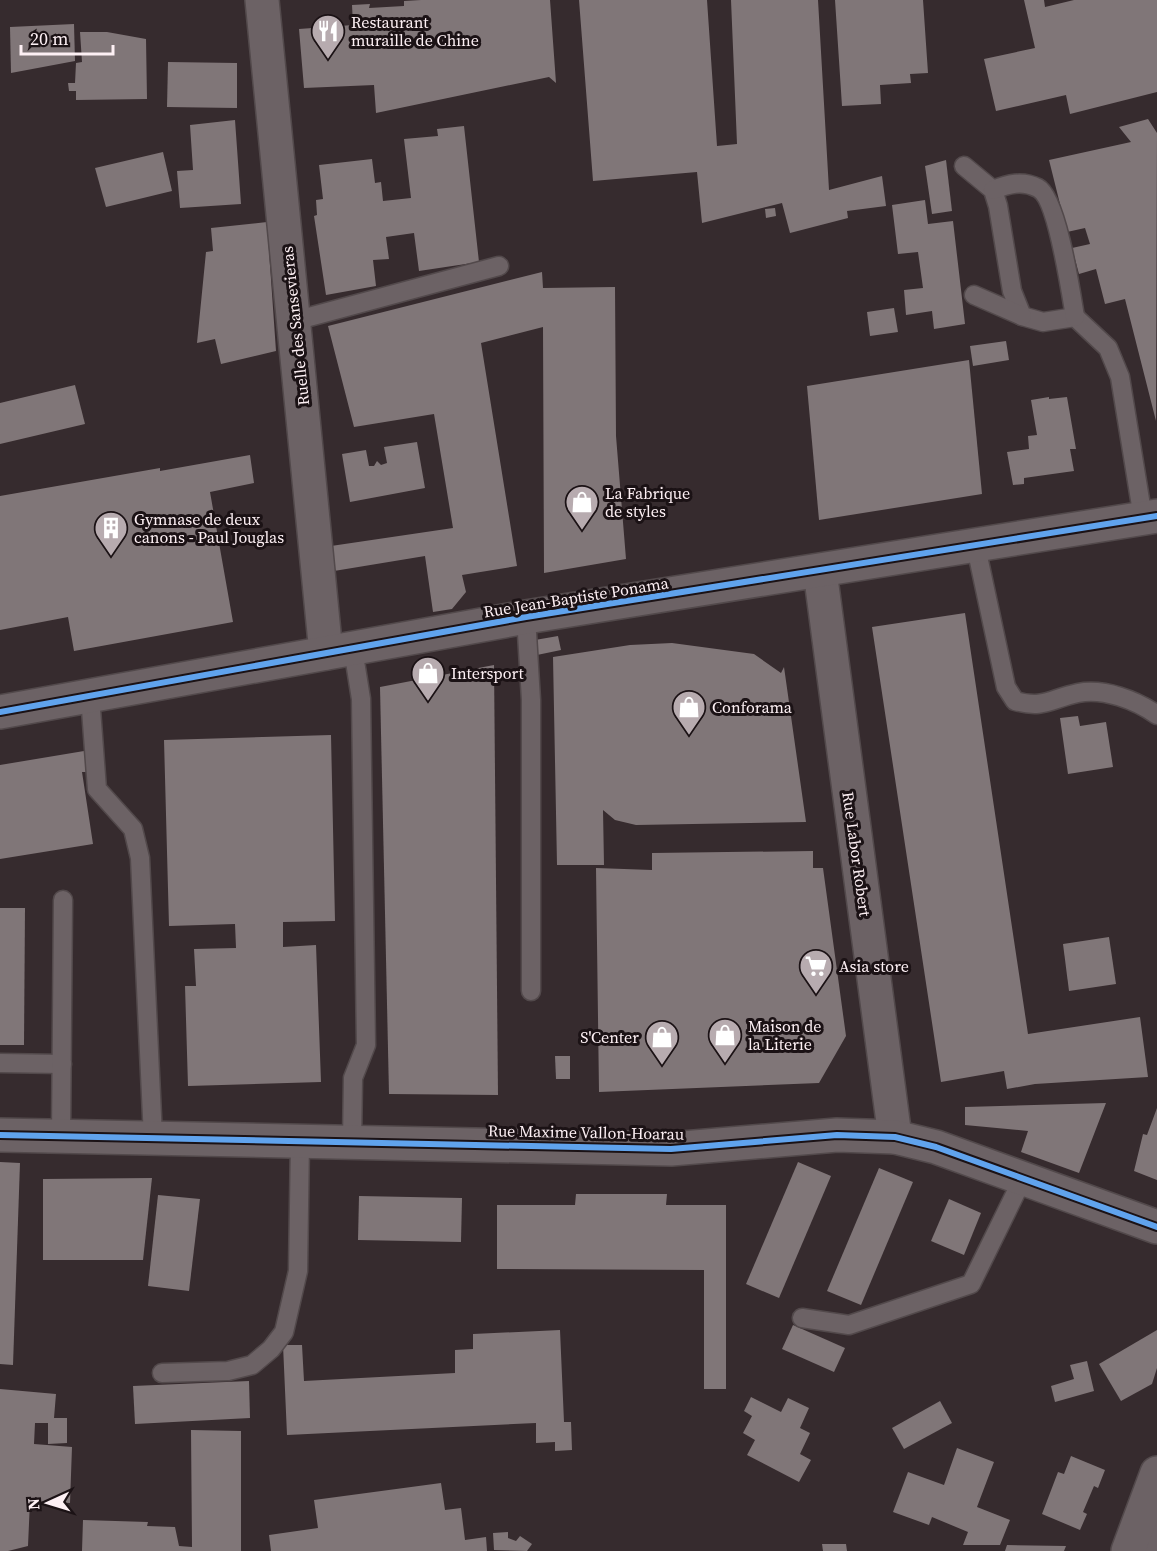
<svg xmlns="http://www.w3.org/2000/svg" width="1157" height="1551" viewBox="0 0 1157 1551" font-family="'Source Serif 4',serif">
	<rect width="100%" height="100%" fill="#362b2e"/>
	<!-- building -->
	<g fill="#807678">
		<path d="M 421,0 L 550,0 L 556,83 L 549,77 L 376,113 L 374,85 L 304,88 L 299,29 L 353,25 L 352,5 L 370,4 L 369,8 L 404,6 L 404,1 Z"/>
		<path d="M 579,0 L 707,0 L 717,146 L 737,144 L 731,0 L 818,0 L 829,190 L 882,176 L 886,206 L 847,211 L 848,218 L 790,233 L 782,203 L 702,223 L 697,172 L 593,181 Z"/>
		<path d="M 835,0 L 923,0 L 928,73 L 910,74 L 911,83 L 880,85 L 881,104 L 842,106 Z"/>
		<path d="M 1024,0 L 1044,0 L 1045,7 L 1074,0 L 1157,0 L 1157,92 L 1070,114 L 1066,95 L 996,111 L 984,59 L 1035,48 Z"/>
		<path d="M 74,24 L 75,61 L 11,73 L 10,27 Z"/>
		<path d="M 80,32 L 107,32 L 146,39 L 147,99 L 76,100 L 76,91 L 69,91 L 68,83 L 75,83 L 76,63 L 82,62 Z"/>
		<path d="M 168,62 L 237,63 L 237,108 L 167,107 Z"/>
		<path d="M 1148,119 L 1157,133 L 1156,421 L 1125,299 L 1105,304 L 1096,269 L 1079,274 L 1072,248 L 1090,244 L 1085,228 L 1067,232 L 1049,160 L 1131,142 L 1119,127 Z"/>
		<path d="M 235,120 L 241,204 L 180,208 L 177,171 L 193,170 L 190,125 Z"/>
		<path d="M 464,126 L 479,262 L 419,271 L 414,233 L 386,237 L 389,259 L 373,260 L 376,286 L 326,295 L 314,216 L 317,215 L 316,200 L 323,199 L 319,165 L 372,159 L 375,183 L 381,182 L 383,201 L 411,198 L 404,139 L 438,136 L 437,129 Z"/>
		<path d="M 163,152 L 172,191 L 106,207 L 95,168 Z"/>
		<path d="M 946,160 L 952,211 L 932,214 L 925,166 Z"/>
		<path d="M 925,200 L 928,224 L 953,221 L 965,324 L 934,329 L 932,311 L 906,315 L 904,290 L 923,288 L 918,252 L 898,254 L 892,205 Z"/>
		<path d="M 775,208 L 776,216 L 766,218 L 765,209 Z"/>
		<path d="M 267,222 L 276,351 L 221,364 L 215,339 L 197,343 L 206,252 L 213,251 L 211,228 Z"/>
		<path d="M 542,272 L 543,288 L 615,287 L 616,436 L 626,559 L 544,573 L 543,327 L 481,343 L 517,566 L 462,575 L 466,592 L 452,609 L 433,612 L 425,556 L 334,571 L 331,546 L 453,528 L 434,414 L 354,427 L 328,326 Z"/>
		<path d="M 894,308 L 898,332 L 870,336 L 867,312 Z"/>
		<path d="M 1006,341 L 1009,360 L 973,366 L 970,346 Z"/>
		<path d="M 969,360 L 982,494 L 819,520 L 807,386 Z"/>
		<path d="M 75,385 L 85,424 L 0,444 L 0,403 Z"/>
		<path d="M 1049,397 L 1049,399 L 1067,397 L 1076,449 L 1070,449 L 1074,471 L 1024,478 L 1024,484 L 1013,485 L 1007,452 L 1029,449 L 1028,436 L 1037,435 L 1031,400 Z"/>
		<path d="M 417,442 L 425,488 L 350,502 L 342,454 L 366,450 L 369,466 L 374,466 L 377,461 L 381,465 L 387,463 L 384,447 Z"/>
		<path d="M 250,455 L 254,483 L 210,492 L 233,622 L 74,651 L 68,617 L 0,630 L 0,496 L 160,468 L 160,471 Z"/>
		<path d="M 965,613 L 1028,1034 L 1140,1017 L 1148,1077 L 1035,1084 L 1007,1089 L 1004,1071 L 941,1082 L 872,627 Z"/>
		<path d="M 558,636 L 561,650 L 537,655 L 535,640 Z"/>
		<path d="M 672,643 L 754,654 L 781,673 L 784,667 L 806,822 L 636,825 L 615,820 L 603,810 L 604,865 L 557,865 L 553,657 L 630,645 Z"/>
		<path d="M 494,665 L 498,1095 L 389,1094 L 380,687 Z"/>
		<path d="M 1078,716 L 1080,726 L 1106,722 L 1113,767 L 1068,774 L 1060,718 Z"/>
		<path d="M 331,735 L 335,921 L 283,922 L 283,947 L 316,945 L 321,1082 L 188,1086 L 185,986 L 196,986 L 194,949 L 236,948 L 235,924 L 169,926 L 164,740 Z"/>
		<path d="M 84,751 L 88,772 L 82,772 L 93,844 L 0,859 L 0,765 Z"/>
		<path d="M 813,851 L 813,868 L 823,868 L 846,1036 L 819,1083 L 599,1092 L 596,868 L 652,870 L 652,853 Z"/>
		<path d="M 0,908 L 25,908 L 24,1045 L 0,1045 Z"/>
		<path d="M 1109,937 L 1116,984 L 1069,991 L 1063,944 Z"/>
		<path d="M 555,1056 L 570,1056 L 570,1079 L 556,1079 Z"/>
		<path d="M 1106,1103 L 1079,1173 L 1021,1152 L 1028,1131 L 965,1125 L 965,1107 Z"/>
		<path d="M 1157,1108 L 1157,1180 L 1134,1171 L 1143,1134 L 1147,1135 Z"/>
		<path d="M 0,1162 L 20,1163 L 13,1365 L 0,1364 Z"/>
		<path d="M 798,1162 L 831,1176 L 779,1298 L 746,1284 Z"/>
		<path d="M 879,1168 L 913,1182 L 861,1305 L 827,1291 Z"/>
		<path d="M 152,1178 L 143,1260 L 43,1260 L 43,1179 Z"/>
		<path d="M 576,1194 L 667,1194 L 666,1205 L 726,1205 L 726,1389 L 704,1389 L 704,1270 L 497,1269 L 497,1205 L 575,1205 Z"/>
		<path d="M 158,1195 L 200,1199 L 189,1291 L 148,1286 Z"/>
		<path d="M 359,1196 L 462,1198 L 461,1242 L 358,1240 Z"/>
		<path d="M 949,1199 L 981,1213 L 964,1255 L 931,1241 Z"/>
		<path d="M 793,1325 L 845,1348 L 834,1372 L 782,1349 Z"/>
		<path d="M 560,1330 L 564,1422 L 571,1422 L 572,1450 L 555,1451 L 555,1442 L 536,1443 L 536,1423 L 287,1435 L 283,1345 L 302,1345 L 304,1381 L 455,1373 L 455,1350 L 473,1349 L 473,1334 Z"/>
		<path d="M 1157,1330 L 1157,1368 L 1152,1384 L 1121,1401 L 1099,1364 Z"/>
		<path d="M 1087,1361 L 1094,1391 L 1055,1402 L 1051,1386 L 1074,1379 L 1070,1365 Z"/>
		<path d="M 249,1381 L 250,1418 L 135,1424 L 133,1386 Z"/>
		<path d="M 0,1389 L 56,1394 L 54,1418 L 67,1418 L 67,1443 L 48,1444 L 48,1423 L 35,1423 L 34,1444 L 72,1447 L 70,1503 L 30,1501 L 28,1546 L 8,1551 L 0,1551 Z"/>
		<path d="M 751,1397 L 781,1412 L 788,1398 L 809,1408 L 800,1428 L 810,1433 L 800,1454 L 811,1460 L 799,1482 L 747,1455 L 755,1440 L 743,1433 L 752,1416 L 744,1411 Z"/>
		<path d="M 940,1401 L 952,1423 L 904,1449 L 892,1428 Z"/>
		<path d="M 191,1430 L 241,1431 L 241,1551 L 82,1551 L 83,1520 L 148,1522 L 147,1526 L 175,1527 L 179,1546 L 192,1547 Z"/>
		<path d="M 957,1448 L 994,1462 L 977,1507 L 1010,1520 L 1000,1545 L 963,1545 L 968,1532 L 932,1517 L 929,1525 L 893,1512 L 908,1472 L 944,1485 Z"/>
		<path d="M 1071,1456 L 1105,1470 L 1098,1488 L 1094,1486 L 1083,1512 L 1087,1514 L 1080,1530 L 1042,1514 L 1058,1472 L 1064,1474 Z"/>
		<path d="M 441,1483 L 445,1510 L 461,1508 L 465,1540 L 486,1537 L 487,1551 L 271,1551 L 269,1535 L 318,1528 L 314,1500 Z"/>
		<path d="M 508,1532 L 508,1538 L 516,1541 L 520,1536 L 532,1544 L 527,1551 L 494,1550 L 493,1533 Z"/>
		<path d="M 822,1544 L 846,1544 L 847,1551 L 823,1551 Z"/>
		<path d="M 1007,1545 L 1066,1546 L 1064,1551 L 1005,1551 Z"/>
	</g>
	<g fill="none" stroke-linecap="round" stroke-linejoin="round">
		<!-- lane casing -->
		<g stroke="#52494b" stroke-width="21">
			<g id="lane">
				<path d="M 964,166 L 993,190 L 998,206 L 1012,291 L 1022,316 L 1043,322 L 1075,317 L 1108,348 L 1120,377 L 1143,518"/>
				<path d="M 993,190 C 1008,184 1022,180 1038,188 C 1057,198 1071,293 1075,317"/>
				<path d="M 974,295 L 1022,316"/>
				<path d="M 294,321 L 499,266"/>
				<path d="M 976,547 L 1006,687 L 1015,701 C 1044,709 1050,699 1078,693 C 1104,688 1136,700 1157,715"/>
				<path d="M 526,617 L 531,700 L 531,991"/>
				<path d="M 90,696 L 97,789 L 133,829 L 140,858 L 153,1138"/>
				<path d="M 0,1063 L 62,1064"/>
				<path d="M 61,1137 L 63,900"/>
				<path d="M 352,1142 L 353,1078 L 366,1045 L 361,699 L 353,649"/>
				<path d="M 802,1318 L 849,1325 L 971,1284 L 1023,1178"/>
				<path d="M 162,1373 L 228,1371 L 252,1365 L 271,1349 L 284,1332 L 298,1271 L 300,1141"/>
				<path d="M 1148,1551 L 1157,1528"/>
			</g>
		</g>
		<!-- street casing -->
		<g stroke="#52494b" stroke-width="36">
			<g id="street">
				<path d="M 262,0 L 326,653"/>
				<path d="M 820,571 L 895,1137"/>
				<path d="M 0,712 L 526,617 L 1157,516"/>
				<path d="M 0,1135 L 671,1149 L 837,1135 L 895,1137 L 936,1147 L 1157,1227"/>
			</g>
		</g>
		<!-- secondary casing -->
		<g stroke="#52494b" stroke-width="36">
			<path id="secondary" d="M 1128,1551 L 1157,1473"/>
		</g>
		<!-- lane -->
		<use href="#lane" stroke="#6c6265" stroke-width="18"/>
		<!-- street -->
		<use href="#street" stroke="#6c6265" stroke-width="33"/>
		<!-- secondary -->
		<use href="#secondary" stroke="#6c6265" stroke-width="33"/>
		<!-- cycleway casing -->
		<g stroke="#1b1215" stroke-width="10">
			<g id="cycleway">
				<path d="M 0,712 L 526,617 L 1157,516"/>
				<path d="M 0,1135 L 671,1149 L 837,1135 L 895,1137 L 936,1147 L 1157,1227"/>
			</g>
		</g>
		<!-- cycleway -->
		<use href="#cycleway" stroke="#60a3ed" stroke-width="6"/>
	</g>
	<!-- icons -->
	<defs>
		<g id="restaurant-pin" transform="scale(1.725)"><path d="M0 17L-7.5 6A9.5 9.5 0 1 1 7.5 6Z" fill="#b7abaf" stroke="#1b1215"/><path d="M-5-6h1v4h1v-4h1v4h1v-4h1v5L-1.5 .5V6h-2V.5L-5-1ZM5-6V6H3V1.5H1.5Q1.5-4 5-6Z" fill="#fff"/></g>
		<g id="shop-pin" transform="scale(1.725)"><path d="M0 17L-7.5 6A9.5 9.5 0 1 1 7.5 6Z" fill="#b7abaf" stroke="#1b1215"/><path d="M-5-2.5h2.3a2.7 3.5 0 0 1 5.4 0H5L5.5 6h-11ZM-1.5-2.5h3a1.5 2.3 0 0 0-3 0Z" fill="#fff"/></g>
		<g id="building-pin" transform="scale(1.725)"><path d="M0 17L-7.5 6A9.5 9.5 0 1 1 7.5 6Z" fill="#b7abaf" stroke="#1b1215"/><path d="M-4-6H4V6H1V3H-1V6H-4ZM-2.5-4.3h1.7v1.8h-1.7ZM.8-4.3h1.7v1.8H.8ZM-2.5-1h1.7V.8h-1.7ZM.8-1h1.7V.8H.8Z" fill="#fff"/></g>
		<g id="supermarket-pin" transform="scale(1.725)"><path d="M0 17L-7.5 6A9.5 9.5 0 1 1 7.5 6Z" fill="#b7abaf" stroke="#1b1215"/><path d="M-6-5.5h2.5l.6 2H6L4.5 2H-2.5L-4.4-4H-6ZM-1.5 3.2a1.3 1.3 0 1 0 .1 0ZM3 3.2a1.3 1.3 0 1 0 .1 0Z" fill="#fff"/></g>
	</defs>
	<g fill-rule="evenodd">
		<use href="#restaurant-pin" x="328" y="31"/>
		<use href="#shop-pin" x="582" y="502"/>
		<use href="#building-pin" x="111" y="528"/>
		<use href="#shop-pin" x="428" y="673"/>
		<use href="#shop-pin" x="689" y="707"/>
		<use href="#supermarket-pin" x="816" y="966"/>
		<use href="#shop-pin" x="725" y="1035"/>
		<use href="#shop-pin" x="662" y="1037"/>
	</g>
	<g text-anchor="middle" stroke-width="6" stroke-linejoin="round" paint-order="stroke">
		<!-- poi labels -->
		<g font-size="16" fill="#fdf0f4" stroke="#1b1215" text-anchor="start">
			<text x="351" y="28">Restaurant<tspan x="351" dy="18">muraille de Chine</tspan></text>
			<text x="605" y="499">La Fabrique<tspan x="605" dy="18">de styles</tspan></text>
			<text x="134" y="525">Gymnase de deux<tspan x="134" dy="18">canons - Paul Jouglas</tspan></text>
			<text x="451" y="679">Intersport</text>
			<text x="712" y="713">Conforama</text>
			<text x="839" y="972">Asia store</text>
			<text x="748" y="1032">Maison de<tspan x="748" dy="18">la Literie</tspan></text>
			<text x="639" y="1043" text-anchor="end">S'Center</text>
		</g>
		<!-- street labels -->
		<g font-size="16" fill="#fdf0f4" stroke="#1b1215">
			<text transform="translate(295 326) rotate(-96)" y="6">Ruelle des Sansevieras</text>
			<text transform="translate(576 597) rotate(-9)" y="6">Rue Jean-Baptiste Ponama</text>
			<text transform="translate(857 854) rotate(82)" y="6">Rue Labor Robert</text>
			<text transform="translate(586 1132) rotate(1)" y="6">Rue Maxime Vallon-Hoarau</text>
		</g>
	</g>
	<!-- north arrow -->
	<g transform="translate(48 1503) rotate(266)" stroke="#1b1215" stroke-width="4.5" paint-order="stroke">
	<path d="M0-4.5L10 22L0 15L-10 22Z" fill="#fdf0f4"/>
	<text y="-9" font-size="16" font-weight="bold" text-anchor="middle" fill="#fdf0f4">N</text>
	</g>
	<!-- scale -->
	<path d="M21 45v9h92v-9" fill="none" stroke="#fdf0f4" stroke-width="3"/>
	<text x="30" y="45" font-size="18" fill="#fdf0f4" stroke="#1b1215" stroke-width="4.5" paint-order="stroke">20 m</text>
</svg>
